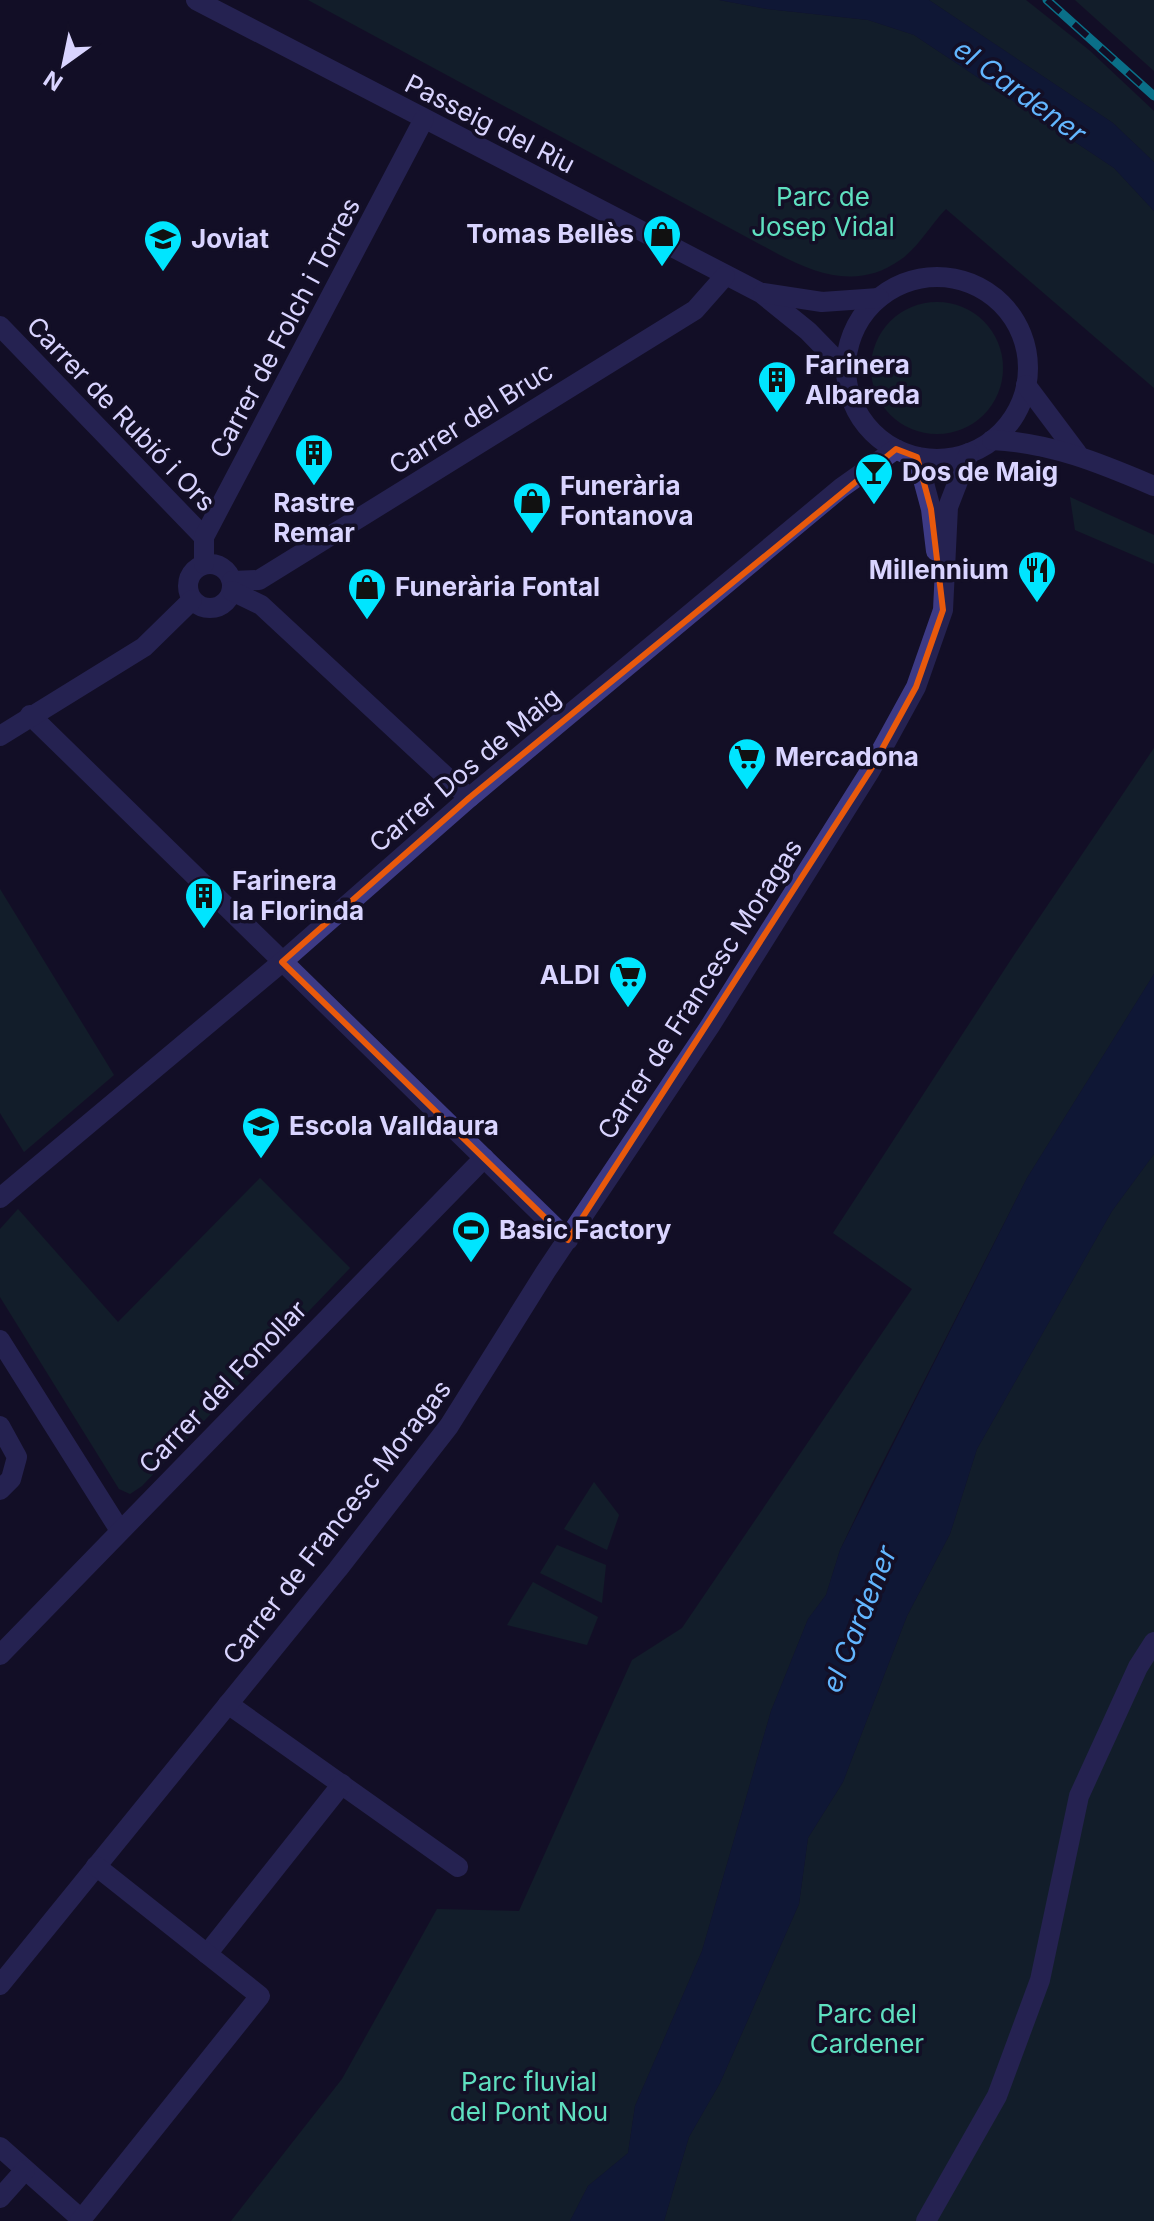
<svg xmlns="http://www.w3.org/2000/svg" width="1154" height="2221" viewBox="0 0 1154 2221" font-family="Inter,sans-serif">
	<rect width="100%" height="100%" fill="#130f26"/>
	<!-- green -->
	<g fill="#12302f">
		<path d="M 308,0 L 719,0 L 767,9 L 868,20 L 914,35 L 1114,168 L 1154,211 L 1154,388 L 946,209 C 931,224 918,248 900,260 C 859,289 818,275 778,254 Z"/>
		<path d="M 929,0 L 1026,0 L 1089,50 L 1154,111 L 1154,162 L 1113,123 Z"/>
		<path d="M 1075,0 L 1154,0 L 1154,71 Z"/>
		<circle cx="937" cy="368" r="66"/>
		<path d="M 1070,497 L 1154,535 L 1154,564 L 1075,530 Z"/>
		<path d="M 1154,748 L 1154,974 L 1027,1178 L 868,1491 L 840,1550 L 826,1595 L 808,1619 L 771,1711 L 702,1951 L 635,2106 L 628,2153 L 588,2186 L 570,2221 L 231,2221 L 342,2079 L 437,1909 L 519,1911 L 632,1660 L 682,1628 L 912,1289 L 833,1233 L 1014,955 Z"/>
		<path d="M 0,889 L 114,1075 L 24,1152 L 0,1113 Z"/>
		<path d="M 1154,1154 L 1154,2221 L 664,2221 L 689,2137 L 720,2083 L 799,1904 L 808,1838 L 843,1782 L 907,1616 L 950,1534 L 977,1449 L 1112,1211 Z"/>
		<path d="M 260,1178 L 350,1268 L 142,1486 L 130,1494 L 119,1489 L 0,1297 L 0,1229 L 18,1209 L 118,1322 Z"/>
		<path d="M 594,1482 L 619,1515 L 607,1550 L 564,1529 Z"/>
		<path d="M 557,1545 L 606,1565 L 602,1603 L 540,1573 Z"/>
		<path d="M 533,1582 L 598,1617 L 587,1645 L 507,1625 Z"/>
	</g>
	<!-- water -->
	<g fill="#0c2248">
		<path d="M 719,0 L 929,0 L 1113,123 L 1154,162 L 1154,211 L 1114,168 L 914,35 L 868,20 L 767,9 Z"/>
		<path d="M 1154,974 L 1154,1154 L 1112,1211 L 977,1449 L 950,1534 L 907,1616 L 843,1782 L 808,1838 L 799,1904 L 720,2083 L 689,2137 L 664,2221 L 570,2221 L 588,2186 L 628,2153 L 635,2106 L 702,1951 L 771,1711 L 808,1619 L 826,1595 L 840,1550 L 1027,1178 Z"/>
	</g>
	<g fill="none" stroke-linecap="round" stroke-linejoin="round">
		<!-- minor -->
		<g stroke="#3d3a85" stroke-width="20">
			<path d="M 196,0 L 761,293 L 808,331 L 846,370"/>
			<circle cx="937" cy="368" r="91"/>
			<path d="M 763,293 L 822,302 L 879,298"/>
			<path d="M 0,326 L 204,537"/>
			<path d="M 1026,385 L 1077,453"/>
			<path d="M 992,440 C 1052,443 1100,463 1154,486"/>
			<path d="M 917,457 L 931,509 L 936,551"/>
			<circle cx="210" cy="586" r="22"/>
			<path d="M 204,564 L 204,537 L 424,119"/>
			<path d="M 232,581 L 259,580 L 695,310 L 725,276"/>
			<path d="M 232,591 L 261,605 L 469,798"/>
			<path d="M 30,715 L 568,1240"/>
			<path d="M 0,736 L 144,647 L 192,600"/>
			<path d="M 0,1198 L 282,962 L 469,798 L 841,488 L 896,449"/>
			<path d="M 0,1340 L 119,1529"/>
			<path d="M 0,1426 L 17,1457 L 11,1479 L 0,1490"/>
			<path d="M 0,1655 L 484,1158"/>
			<path d="M 228,1704 L 458,1867"/>
			<path d="M 207,1954 L 342,1784"/>
			<path d="M 0,1985 L 338,1569 L 449,1426 L 546,1271 L 710,1026 L 870,771 L 916,687 L 943,610 L 948,507 L 969,453"/>
			<path d="M 0,2147 L 81,2219"/>
			<path d="M 0,2198 L 25,2170"/>
			<path d="M 80,2221 L 260,1996 L 96,1866"/>
			<path d="M 926,2221 L 997,2096 L 1040,1980 L 1079,1796 L 1138,1667 L 1154,1642"/>
		</g>
		<!-- rail casing -->
		<g stroke="#00e5ff" stroke-width="9">
			<path id="rail" d="M 1047,0 L 1154,96"/>
		</g>
		<!-- rail -->
		<use href="#rail" stroke="#130f26" stroke-width="6" stroke-dasharray="18" stroke-linecap="butt"/>
	</g>
	<!-- marked area -->
	<path d="M0 0H1154V2221H0ZM 896,449 L 917,457 L 931,509 L 943,610 L 916,687 L 870,771 L 568,1240 L 282,962 L 469,798 Z" fill="#130f26" fill-opacity=".55" fill-rule="evenodd"/>
	<path fill="none" stroke="#e8590c" stroke-width="6" stroke-linejoin="round" d="M 896,449 L 917,457 L 931,509 L 943,610 L 916,687 L 870,771 L 568,1240 L 282,962 L 469,798 Z"/>
	<!-- icons -->
	<defs>
		<g id="shop-pin" transform="scale(2)"><path d="M0 17L-7.5 6A9.5 9.5 0 1 1 7.5 6Z" fill="#00e5ff" stroke="#130f26"/><path d="M-5-2.5h2.3a2.7 3.5 0 0 1 5.4 0H5L5.5 6h-11ZM-1.5-2.5h3a1.5 2.3 0 0 0-3 0Z" fill="#111"/></g>
		<g id="school-pin" transform="scale(2)"><path d="M0 17L-7.5 6A9.5 9.5 0 1 1 7.5 6Z" fill="#00e5ff" stroke="#130f26"/><path d="M0-5L7-2L0 1L-7-2ZM-4 1L0 2.5L4 1V4Q0 6-4 4Z" fill="#111"/></g>
		<g id="building-pin" transform="scale(2)"><path d="M0 17L-7.5 6A9.5 9.5 0 1 1 7.5 6Z" fill="#00e5ff" stroke="#130f26"/><path d="M-4-6H4V6H1V3H-1V6H-4ZM-2.5-4.3h1.7v1.8h-1.7ZM.8-4.3h1.7v1.8H.8ZM-2.5-1h1.7V.8h-1.7ZM.8-1h1.7V.8H.8Z" fill="#111"/></g>
		<g id="bar-pin" transform="scale(2)"><path d="M0 17L-7.5 6A9.5 9.5 0 1 1 7.5 6Z" fill="#00e5ff" stroke="#130f26"/><path d="M-6-5H6L.8 .8V4.5H3.5V6h-7V4.5H-.8V.8Z" fill="#111"/></g>
		<g id="restaurant-pin" transform="scale(2)"><path d="M0 17L-7.5 6A9.5 9.5 0 1 1 7.5 6Z" fill="#00e5ff" stroke="#130f26"/><path d="M-5-6h1v4h1v-4h1v4h1v-4h1v5L-1.5 .5V6h-2V.5L-5-1ZM5-6V6H3V1.5H1.5Q1.5-4 5-6Z" fill="#111"/></g>
		<g id="supermarket-pin" transform="scale(2)"><path d="M0 17L-7.5 6A9.5 9.5 0 1 1 7.5 6Z" fill="#00e5ff" stroke="#130f26"/><path d="M-6-5.5h2.5l.6 2H6L4.5 2H-2.5L-4.4-4H-6ZM-1.5 3.2a1.3 1.3 0 1 0 .1 0ZM3 3.2a1.3 1.3 0 1 0 .1 0Z" fill="#111"/></g>
		<g id="stadium-pin" transform="scale(2)"><path d="M0 17L-7.5 6A9.5 9.5 0 1 1 7.5 6Z" fill="#00e5ff" stroke="#130f26"/><path d="M0-5a6.5 5 0 1 0 0 10a6.5 5 0 1 0 0-10ZM-3.5-1.8h7v3.6h-7Z" fill="#111"/></g>
	</defs>
	<g fill-rule="evenodd">
		<use href="#shop-pin" x="662" y="234"/>
		<use href="#school-pin" x="163" y="239"/>
		<use href="#building-pin" x="777" y="380"/>
		<use href="#building-pin" x="314" y="453"/>
		<use href="#bar-pin" x="874" y="472"/>
		<use href="#shop-pin" x="532" y="501"/>
		<use href="#restaurant-pin" x="1037" y="570"/>
		<use href="#shop-pin" x="367" y="587"/>
		<use href="#supermarket-pin" x="747" y="757"/>
		<use href="#building-pin" x="204" y="896"/>
		<use href="#supermarket-pin" x="628" y="975"/>
		<use href="#school-pin" x="261" y="1126"/>
		<use href="#stadium-pin" x="471" y="1230"/>
	</g>
	<g text-anchor="middle" stroke-width="7" stroke-linejoin="round" paint-order="stroke">
		<!-- street labels -->
		<g font-size="26" fill="#d9d4ff" stroke="#130f26">
			<text transform="translate(490 124) rotate(27)" y="9">Passeig del Riu</text>
			<text transform="translate(285 328) rotate(-62)" y="9">Carrer de Folch i Torres</text>
			<text transform="translate(121 414) rotate(46)" y="9">Carrer de Rubió i Ors</text>
			<text transform="translate(471 418) rotate(-32)" y="9">Carrer del Bruc</text>
			<text transform="translate(465 770) rotate(-40)" y="9">Carrer Dos de Maig</text>
			<text transform="translate(700 989) rotate(-57)" y="9">Carrer de Francesc Moragas</text>
			<text transform="translate(223 1387) rotate(-46)" y="9">Carrer del Fonollar</text>
			<text transform="translate(337 1522) rotate(-52)" y="9">Carrer de Francesc Moragas</text>
		</g>
		<!-- park labels -->
		<g font-size="26" fill="#5fe0c0" stroke="#130f26">
			<text x="823" y="206">Parc de<tspan x="823" dy="30">Josep Vidal</tspan></text>
			<text x="867" y="2023">Parc del<tspan x="867" dy="30">Cardener</tspan></text>
			<text x="529" y="2091">Parc fluvial<tspan x="529" dy="30">del Pont Nou</tspan></text>
		</g>
		<!-- poi labels -->
		<g font-size="26" font-weight="bold" fill="#d9d4ff" stroke="#130f26" text-anchor="start">
			<text x="634" y="243" text-anchor="end">Tomas Bellès</text>
			<text x="191" y="248">Joviat</text>
			<text x="805" y="374">Farinera<tspan x="805" dy="30">Albareda</tspan></text>
			<text x="902" y="481">Dos de Maig</text>
			<text x="560" y="495">Funerària<tspan x="560" dy="30">Fontanova</tspan></text>
			<text x="314" y="512" text-anchor="middle">Rastre<tspan x="314" dy="30">Remar</tspan></text>
			<text x="1009" y="579" text-anchor="end">Millennium</text>
			<text x="395" y="596">Funerària Fontal</text>
			<text x="775" y="766">Mercadona</text>
			<text x="232" y="890">Farinera<tspan x="232" dy="30">la Florinda</tspan></text>
			<text x="600" y="984" text-anchor="end">ALDI</text>
			<text x="289" y="1135">Escola Valldaura</text>
			<text x="499" y="1239">Basic Factory</text>
		</g>
		<!-- water labels -->
		<g font-size="28" font-style="italic" fill="#62b6ff" stroke="#130f26">
			<text transform="translate(1020 91) rotate(36)" y="10">el Cardener</text>
			<text transform="translate(859 1619) rotate(-68)" y="10">el Cardener</text>
		</g>
	</g>
	<!-- north arrow -->
	<g transform="translate(64 64) rotate(213)" stroke="#130f26" stroke-width="6" paint-order="stroke">
	<path d="M0-6L14 30L0 20L-14 30Z" fill="#d9d4ff"/>
	<text y="-12" font-size="22" font-weight="bold" text-anchor="middle" fill="#d9d4ff">N</text>
	</g>
</svg>
